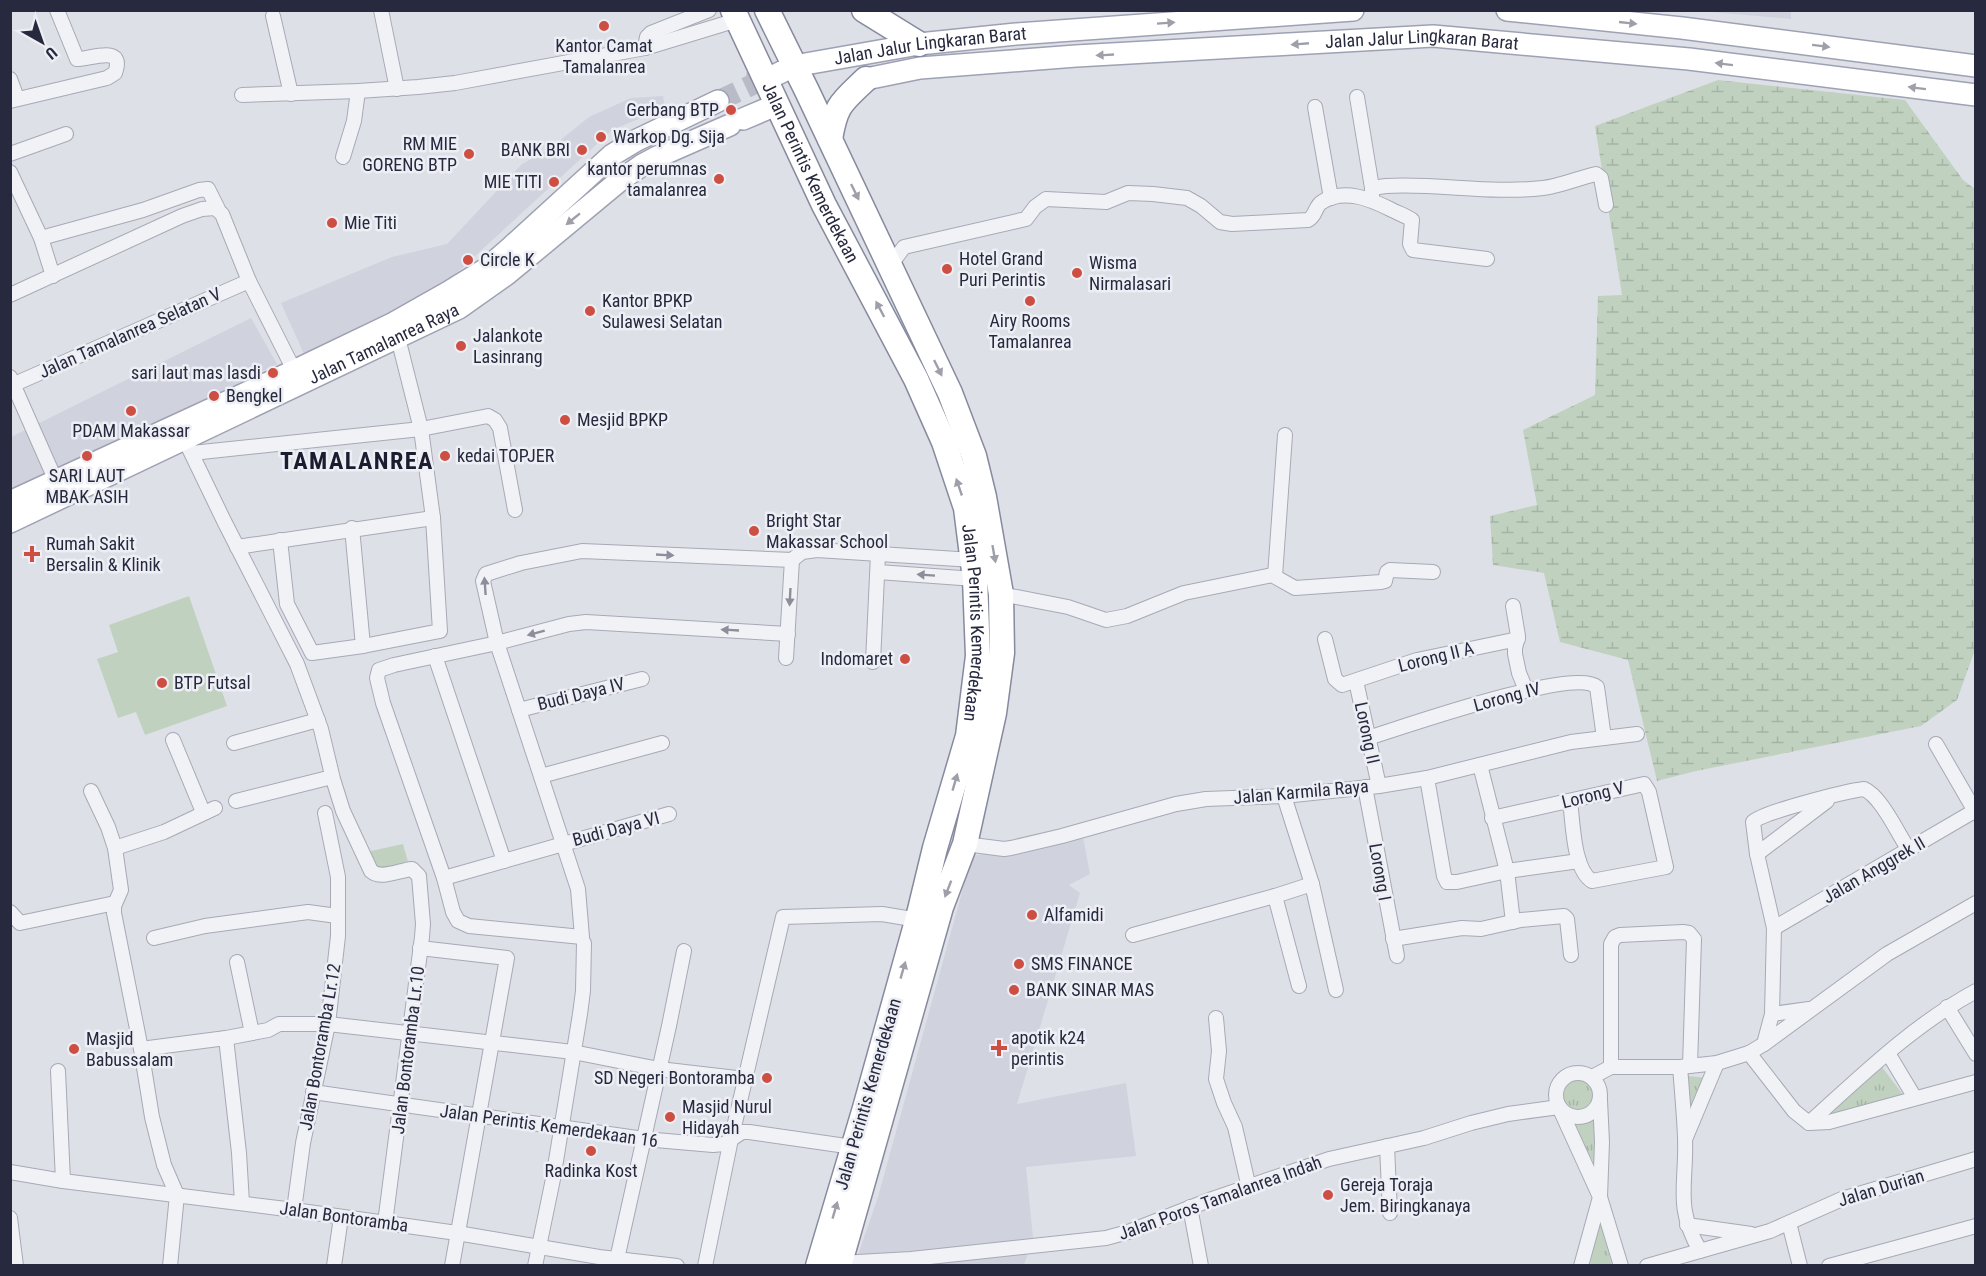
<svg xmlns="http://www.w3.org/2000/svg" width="1986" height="1276" viewBox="0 0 1986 1276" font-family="'Roboto Condensed',sans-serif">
	<defs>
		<pattern id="wetland-marsh" width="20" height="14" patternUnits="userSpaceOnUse" patternTransform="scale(1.5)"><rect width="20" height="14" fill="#c0d2bf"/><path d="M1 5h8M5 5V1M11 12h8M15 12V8" fill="none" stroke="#a5b4a5"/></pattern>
		<pattern id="park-tufts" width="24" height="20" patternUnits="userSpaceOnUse" patternTransform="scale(1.5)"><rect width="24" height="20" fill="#c0d2bf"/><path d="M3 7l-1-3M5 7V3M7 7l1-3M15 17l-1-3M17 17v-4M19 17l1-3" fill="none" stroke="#a5b4a5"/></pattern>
	</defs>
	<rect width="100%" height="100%" fill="#dee0e8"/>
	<!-- built -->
	<g fill="#d0d2dd">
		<path d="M 1700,11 L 1791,10 L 1791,19 Z"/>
		<path d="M 663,96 L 665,108 L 612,130 L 448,281 L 400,307 L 304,354 L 281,303 L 392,257 L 447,244 L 522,164 L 548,150 L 589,117 L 631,98 Z"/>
		<path d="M 251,318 L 277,364 L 11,493 L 11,437 Z"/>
		<path d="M 1083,837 L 1090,874 L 1069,885 L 1080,893 L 1017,1104 L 1126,1083 L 1136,1156 L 1026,1167 L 1033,1238 L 1024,1265 L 854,1266 L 878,1197 L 972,856 Z"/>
	</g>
	<!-- green -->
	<g fill="#c0d2bf">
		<path d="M 189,596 L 227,706 L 145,735 L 136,712 L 118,718 L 97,659 L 118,652 L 109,625 Z"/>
		<path d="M 403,844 L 408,862 L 375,870 L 371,851 Z"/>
	</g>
	<!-- wetland -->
	<path fill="url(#wetland-marsh)" d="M 1718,80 L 1905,100 L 1963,180 L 1975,189 L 1976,647 L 1957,700 L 1921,726 L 1696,771 L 1657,781 L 1628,660 L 1560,642 L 1544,573 L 1493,565 L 1490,516 L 1537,505 L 1523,430 L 1595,395 L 1598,296 L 1622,295 L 1595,126 Z"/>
	<!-- park -->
	<g fill="url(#park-tufts)">
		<path d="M 1882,1067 L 1904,1096 L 1822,1116 Z"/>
		<circle cx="1576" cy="1093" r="17"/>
		<path d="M 1688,1076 L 1708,1078 L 1692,1119 Z"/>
		<path d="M 1595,1117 L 1595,1165 L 1572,1123 L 1584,1124 Z"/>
		<path d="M 1599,1219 L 1612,1265 L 1590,1265 Z"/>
	</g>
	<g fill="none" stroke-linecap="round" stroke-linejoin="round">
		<!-- primary-tunnel -->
		<path stroke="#b9bcc6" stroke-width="21" stroke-dasharray="21 10" stroke-linecap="butt" d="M 718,101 L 756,83 L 758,66"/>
		<!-- street casing -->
		<g stroke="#a7a9b5" stroke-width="16">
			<g id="street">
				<path d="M 381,10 L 397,89"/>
				<path d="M 273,16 L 291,94"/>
				<path d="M 645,48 L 647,37 L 651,33 L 709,10"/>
				<path d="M 10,79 L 17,98"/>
				<path d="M 242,95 L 358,91 L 418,87 L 455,83 L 645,48 L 737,20"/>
				<path d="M 1357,97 L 1372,188"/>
				<path d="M 10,101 L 107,78 L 115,73 C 126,43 88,60 77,59 L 57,10"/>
				<path d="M 1315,107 L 1331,198"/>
				<path d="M 10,154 L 66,134"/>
				<path d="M 343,157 L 354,121 L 358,91"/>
				<path d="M 10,172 L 41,238 L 53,276"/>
				<path d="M 1372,200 L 1372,188 L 1386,186 C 1438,183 1491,194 1543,188 C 1561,186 1578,178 1596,174 L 1601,178 L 1606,205"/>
				<path d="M 41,238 L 143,210 L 199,190 L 208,189 L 218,209"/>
				<path d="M 889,267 L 904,247 L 1026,219 L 1035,207 L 1046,199 L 1106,202 L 1128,193 L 1153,194 L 1187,198 L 1201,206 L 1220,222 L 1232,224 L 1308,220 C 1316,216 1315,206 1322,202 C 1344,188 1370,199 1390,209 C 1397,213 1405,215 1412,220 L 1410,244 L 1413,250 L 1487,259"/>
				<path d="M 10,295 L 182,216 L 202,209 L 215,208 L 222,214 L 249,281 L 297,376"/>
				<path d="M 10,377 L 59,488"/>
				<path d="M 10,386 L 249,281"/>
				<path d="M 184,438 L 224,521 L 297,664 L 321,729 L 333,779 L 343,811 L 371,871 C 381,880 400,870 412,869 L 419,876 L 423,924 L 422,937 L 385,1223"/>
				<path d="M 192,453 L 421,429 L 488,416 L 495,420 L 500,428 L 515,510"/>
				<path d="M 352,528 L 363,646"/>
				<path d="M 280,540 L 287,604 L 312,653 L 363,646 L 440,631 L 433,518 L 421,429 L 398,338"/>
				<path d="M 237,547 L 433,518"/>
				<path d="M 878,572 L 975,579"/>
				<path d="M 1275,576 L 1285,435"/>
				<path d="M 1001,594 L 1068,607 L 1106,620 L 1127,616 L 1184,593 L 1272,575 L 1295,588 L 1381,582 L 1385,581 L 1387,572 L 1390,570 L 1433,572"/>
				<path d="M 1513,606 L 1518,636 L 1515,648 L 1515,654 L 1519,673 L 1526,690"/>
				<path d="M 788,634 L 586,622 L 569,624 L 497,643 L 394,665 L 379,670 L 377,678 L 383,703 L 444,878 L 453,912 L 458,921 L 469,926 L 582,937 L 578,889 L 497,643 L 483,581 L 486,574 L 521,563 L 582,551 L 792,560 L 802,552 L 817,550 L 973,560"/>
				<path d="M 1325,639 L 1335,679 L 1342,685 L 1417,660 L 1518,639"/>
				<path d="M 435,656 L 504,861"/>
				<path d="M 786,658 L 792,560"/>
				<path d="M 873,662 L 878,554"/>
				<path d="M 1356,681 L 1379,786"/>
				<path d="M 519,710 L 642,679"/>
				<path d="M 1368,738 C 1403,727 1574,667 1597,687 L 1604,738"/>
				<path d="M 173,740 L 203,812"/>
				<path d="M 234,743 L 318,720"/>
				<path d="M 1936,744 L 1976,813"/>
				<path d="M 1480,765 L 1507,871 L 1513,922"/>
				<path d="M 541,776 L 662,743"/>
				<path d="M 1427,778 L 1444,876 L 1447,882 L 1457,882 L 1507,871 L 1579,861"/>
				<path d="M 1365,787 L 1397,956"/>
				<path d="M 91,791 L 108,827 L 115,848 L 121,890 L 114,906 L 114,913 L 141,1049 L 152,1117 L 164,1165 L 177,1195 L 170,1266"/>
				<path d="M 1284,796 L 1312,884 L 1336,990"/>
				<path d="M 236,801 L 332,777"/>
				<path d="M 1492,818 L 1644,784 L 1649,792 L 1666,867 L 1592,881 C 1573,869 1573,822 1570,801"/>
				<path d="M 965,844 L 1004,849 L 1011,848 L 1062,836 L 1176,804 L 1206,799 L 1284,796 L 1379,786 L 1427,778 L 1571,742 L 1637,734"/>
				<path d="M 115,848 L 164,832 L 215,808"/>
				<path d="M 1757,854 L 1827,801"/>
				<path d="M 444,878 L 669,814"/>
				<path d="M 1275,896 L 1299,986"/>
				<path d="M 10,912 L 20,923 L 115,903"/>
				<path d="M 1774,928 L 1976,810"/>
				<path d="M 1133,935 L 1275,896 L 1312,884"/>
				<path d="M 154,938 L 205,926 L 308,912 L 337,916"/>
				<path d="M 1393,939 L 1462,928 L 1481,929 L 1521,920 L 1564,916 L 1567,919 L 1571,955"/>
				<path d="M 420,948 L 507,958 L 452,1266"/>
				<path d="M 237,962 L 252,1033"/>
				<path d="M 1947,1007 L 1976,1054"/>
				<path d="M 1772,1014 L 1809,1009"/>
				<path d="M 1216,1018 L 1219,1051 L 1216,1079 L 1224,1103 L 1235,1127 L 1249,1188"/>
				<path d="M 226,1038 L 239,1153 L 242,1203"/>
				<path d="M 1764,1044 L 1772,1014 L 1774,928 L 1757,854 L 1753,822 C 1763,812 1847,791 1864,789 C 1881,796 1898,834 1909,850"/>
				<path d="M 141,1049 L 226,1038 L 268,1030 L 279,1024 L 328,1024 L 573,1052 L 659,1069 L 745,1079"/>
				<path d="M 1749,1053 L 1794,1111 L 1809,1123 L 1829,1122 L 1976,1082"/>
				<path d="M 1888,1053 L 1915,1098"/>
				<path d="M 1611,1067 L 1611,944 L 1615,937 L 1620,935 L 1683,932 L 1689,933 L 1694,939 L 1690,1066"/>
				<path d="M 1680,1067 C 1682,1091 1684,1114 1685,1137 C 1687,1185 1674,1205 1700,1251"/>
				<path d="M 58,1071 L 63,1181"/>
				<circle cx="1578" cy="1095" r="22"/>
				<path d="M 1592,1077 L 1611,1067 L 1680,1067 L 1717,1063 L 1749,1053 L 1764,1044 L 1887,954 L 1976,903"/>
				<path d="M 313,1092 L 644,1139 L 713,1145 L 724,1144 L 742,1132 L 749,1132 L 853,1147"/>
				<path d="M 1600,1100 L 1602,1142 L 1600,1197 L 1621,1266"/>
				<path d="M 1809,1123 C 1861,1076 1913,1025 1976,991"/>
				<path d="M 1686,1137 L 1717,1063"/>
				<path d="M 1387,1146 L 1390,1213"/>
				<path d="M 10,1172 L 63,1181 L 294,1210 L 457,1233 L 599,1257 L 677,1266"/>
				<path d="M 1190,1207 L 1201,1266"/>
				<path d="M 294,1210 L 303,1143 L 328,1024 L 338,936 L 338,877 L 325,813"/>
				<path d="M 10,1218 L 16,1266"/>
				<path d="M 1789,1223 L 1800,1266"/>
				<path d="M 1687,1225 L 1751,1234"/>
				<path d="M 617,1259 L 669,1026 L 684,951"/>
				<path d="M 840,1263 L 911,1259 L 1106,1238 L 1128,1232 L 1212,1199 L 1329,1159 L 1424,1138 L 1471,1123 L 1508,1114 L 1559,1107 L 1600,1197 L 1581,1266"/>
				<path d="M 334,1266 L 341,1217"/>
				<path d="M 535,1266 L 553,1179 L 580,1014 L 583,991 L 584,943"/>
				<path d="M 705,1266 L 730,1144 L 783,917 L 882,914 L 918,920"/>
				<path d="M 1647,1266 L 1770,1231 L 1842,1199 L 1976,1159"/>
				<path d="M 1829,1266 L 1976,1226"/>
			</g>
		</g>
		<!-- primary casing -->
		<g stroke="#9ea1b3" stroke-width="24">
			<g id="primary">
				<path d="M 1507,10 L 1682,28 L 1976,66"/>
				<path id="s1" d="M 866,79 L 920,68 L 1076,56 L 1433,36 L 1689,59 L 1976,95"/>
				<path id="s2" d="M 765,80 L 794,66 L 919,44 L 1016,34 L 1353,10"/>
				<path d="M 743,119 L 776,105"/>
				<path d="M 10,502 L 294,371 L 394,323 L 447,293 L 486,269 L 509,249 L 612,155 L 637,140 L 718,101"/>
				<path id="s3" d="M 10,522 L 459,308 L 507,274 L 618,182 L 642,165 L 657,157 L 730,125"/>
			</g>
		</g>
		<!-- highway casing -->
		<g stroke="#868a9e" stroke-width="27">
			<g id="highway">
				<path id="s4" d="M 733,10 L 824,205 L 916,379 L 944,442 L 966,508 L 975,579 L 978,656 L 968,736 L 935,848 L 919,914 L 865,1108 L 818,1266"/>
				<path d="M 767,10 L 807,91 L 950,393 L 974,456 L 984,497 L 1001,594 L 1002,653 L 994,713 L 965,844 L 941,907 L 839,1266"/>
				<path d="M 864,10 L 919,44"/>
				<path d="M 830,139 C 836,104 841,103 866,79"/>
			</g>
		</g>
		<!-- street -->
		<use href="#street" stroke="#f1f2f6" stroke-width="14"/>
		<!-- primary -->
		<use href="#primary" stroke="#fff" stroke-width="21"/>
		<!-- highway -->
		<use href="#highway" stroke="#fff" stroke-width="24"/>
	</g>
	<!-- one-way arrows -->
	<defs><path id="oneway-solid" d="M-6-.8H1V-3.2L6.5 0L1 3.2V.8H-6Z" transform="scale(1.5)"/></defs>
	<g fill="#9e9fa9">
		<use href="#oneway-solid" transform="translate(1166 23) rotate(-4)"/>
		<use href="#oneway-solid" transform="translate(1628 23) rotate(6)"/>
		<use href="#oneway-solid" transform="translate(1300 44) rotate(175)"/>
		<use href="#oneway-solid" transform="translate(1821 46) rotate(7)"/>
		<use href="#oneway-solid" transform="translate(1105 55) rotate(177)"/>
		<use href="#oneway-solid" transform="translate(1724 64) rotate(-173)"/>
		<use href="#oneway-solid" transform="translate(1917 88) rotate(-173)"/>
		<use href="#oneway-solid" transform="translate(855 192) rotate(64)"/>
		<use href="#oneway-solid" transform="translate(573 219) rotate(141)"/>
		<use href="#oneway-solid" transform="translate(880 309) rotate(-118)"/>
		<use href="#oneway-solid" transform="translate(938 368) rotate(64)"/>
		<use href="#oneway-solid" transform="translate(959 487) rotate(-109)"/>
		<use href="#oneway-solid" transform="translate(994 554) rotate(80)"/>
		<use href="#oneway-solid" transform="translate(955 782) rotate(-74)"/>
		<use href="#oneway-solid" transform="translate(948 889) rotate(111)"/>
		<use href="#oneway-solid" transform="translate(903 970) rotate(-74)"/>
		<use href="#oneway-solid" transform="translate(835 1210) rotate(-74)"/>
	</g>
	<g fill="#8c8e9a">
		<use href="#oneway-solid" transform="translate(665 555) rotate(3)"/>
		<use href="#oneway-solid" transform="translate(926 575) rotate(-176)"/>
		<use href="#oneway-solid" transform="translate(485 586) rotate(-94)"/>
		<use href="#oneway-solid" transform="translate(790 597) rotate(93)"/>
		<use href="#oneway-solid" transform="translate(730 630) rotate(-177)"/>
		<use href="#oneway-solid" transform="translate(536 633) rotate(165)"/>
	</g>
	<!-- markers -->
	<g fill="#cd4e43" stroke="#eeeff5" stroke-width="2">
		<circle cx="604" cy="26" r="6"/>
		<circle cx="731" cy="110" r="6"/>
		<circle cx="601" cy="137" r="6"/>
		<circle cx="582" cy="150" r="6"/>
		<circle cx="469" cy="154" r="6"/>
		<circle cx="719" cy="179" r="6"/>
		<circle cx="554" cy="182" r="6"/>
		<circle cx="332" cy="223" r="6"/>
		<circle cx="468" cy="260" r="6"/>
		<circle cx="947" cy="269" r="6"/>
		<circle cx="1077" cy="273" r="6"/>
		<circle cx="1030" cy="301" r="6"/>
		<circle cx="590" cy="311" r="6"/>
		<circle cx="461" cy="346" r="6"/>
		<circle cx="273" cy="373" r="6"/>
		<circle cx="214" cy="396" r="6"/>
		<circle cx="131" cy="411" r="6"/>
		<circle cx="565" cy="420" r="6"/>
		<circle cx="87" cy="456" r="6"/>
		<circle cx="445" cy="456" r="6"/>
		<circle cx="754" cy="531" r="6"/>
		<path d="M29 545h6v6h6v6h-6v6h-6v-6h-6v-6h6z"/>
		<circle cx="905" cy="659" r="6"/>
		<circle cx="162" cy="683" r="6"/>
		<circle cx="1032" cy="915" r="6"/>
		<circle cx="1019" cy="964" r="6"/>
		<circle cx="1014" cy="990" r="6"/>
		<path d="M996 1039h6v6h6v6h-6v6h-6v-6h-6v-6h6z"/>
		<circle cx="74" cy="1049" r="6"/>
		<circle cx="767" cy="1078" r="6"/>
		<circle cx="670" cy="1117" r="6"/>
		<circle cx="591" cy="1151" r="6"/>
		<circle cx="1328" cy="1195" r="6"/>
	</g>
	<g text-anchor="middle" stroke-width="5" stroke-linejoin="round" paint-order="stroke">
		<!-- street labels -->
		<g font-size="18" fill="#272a3f" stroke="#eeeff5">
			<text dy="6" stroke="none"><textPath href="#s1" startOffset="558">Jalan Jalur Lingkaran Barat</textPath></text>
			<text dy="6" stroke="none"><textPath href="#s2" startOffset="170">Jalan Jalur Lingkaran Barat</textPath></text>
			<text dy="6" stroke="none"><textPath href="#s4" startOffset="180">Jalan Perintis Kemerdekaan</textPath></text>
			<text transform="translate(130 333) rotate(-24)" y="6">Jalan Tamalanrea Selatan V</text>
			<text dy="6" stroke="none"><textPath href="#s3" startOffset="414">Jalan Tamalanrea Raya</textPath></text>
			<text dy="6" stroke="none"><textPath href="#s4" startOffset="666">Jalan Perintis Kemerdekaan</textPath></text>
			<text transform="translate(1436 657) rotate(-14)" y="6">Lorong II A</text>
			<text transform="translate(581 694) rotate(-14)" y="6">Budi Daya IV</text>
			<text transform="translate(1507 697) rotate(-15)" y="6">Lorong IV</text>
			<text transform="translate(1367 733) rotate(78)" y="6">Lorong II</text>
			<text transform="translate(1301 792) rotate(-5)" y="6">Jalan Karmila Raya</text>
			<text transform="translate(1593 795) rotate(-14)" y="6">Lorong V</text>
			<text transform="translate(616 829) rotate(-15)" y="6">Budi Daya VI</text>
			<text transform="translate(1874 870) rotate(-30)" y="6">Jalan Anggrek II</text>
			<text transform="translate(1380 872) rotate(80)" y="6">Lorong I</text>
			<text transform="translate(320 1047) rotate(-80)" y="6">Jalan Bontoramba Lr.12</text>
			<text transform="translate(408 1050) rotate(-83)" y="6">Jalan Bontoramba Lr.10</text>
			<text transform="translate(868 1094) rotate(-74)" y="6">Jalan Perintis Kemerdekaan</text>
			<text transform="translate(549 1126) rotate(8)" y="6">Jalan Perintis Kemerdekaan 16</text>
			<text transform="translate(1881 1188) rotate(-17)" y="6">Jalan Durian</text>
			<text transform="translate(1220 1198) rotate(-20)" y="6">Jalan Poros Tamalanrea Indah</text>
			<text transform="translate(344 1217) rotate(8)" y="6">Jalan Bontoramba</text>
		</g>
		<!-- poi labels -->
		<g font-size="18" fill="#272a3f" stroke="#eeeff5" text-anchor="start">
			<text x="604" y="52" text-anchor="middle">Kantor Camat<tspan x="604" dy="21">Tamalanrea</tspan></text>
			<text x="719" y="116" text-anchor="end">Gerbang BTP</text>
			<text x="613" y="143">Warkop Dg. Sija</text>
			<text x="457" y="150" text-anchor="end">RM MIE<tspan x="457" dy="21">GORENG BTP</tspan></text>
			<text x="570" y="156" text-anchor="end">BANK BRI</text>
			<text x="707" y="175" text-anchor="end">kantor perumnas<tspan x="707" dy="21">tamalanrea</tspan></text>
			<text x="542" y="188" text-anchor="end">MIE TITI</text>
			<text x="344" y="229">Mie Titi</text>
			<text x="959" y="265">Hotel Grand<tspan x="959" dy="21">Puri Perintis</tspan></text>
			<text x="480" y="266">Circle K</text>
			<text x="1089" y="269">Wisma<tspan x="1089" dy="21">Nirmalasari</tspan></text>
			<text x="602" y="307">Kantor BPKP<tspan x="602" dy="21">Sulawesi Selatan</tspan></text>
			<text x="1030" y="327" text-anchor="middle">Airy Rooms<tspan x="1030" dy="21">Tamalanrea</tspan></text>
			<text x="473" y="342">Jalankote<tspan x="473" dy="21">Lasinrang</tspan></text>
			<text x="261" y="379" text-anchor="end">sari laut mas lasdi</text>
			<text x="226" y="402">Bengkel</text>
			<text x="577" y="426">Mesjid BPKP</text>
			<text x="131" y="437" text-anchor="middle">PDAM Makassar</text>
			<text x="457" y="462">kedai TOPJER</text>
			<text x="87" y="482" text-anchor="middle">SARI LAUT<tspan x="87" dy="21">MBAK ASIH</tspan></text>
			<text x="766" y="527">Bright Star<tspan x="766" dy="21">Makassar School</tspan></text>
			<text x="46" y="550">Rumah Sakit<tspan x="46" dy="21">Bersalin &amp; Klinik</tspan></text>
			<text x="893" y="665" text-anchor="end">Indomaret</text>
			<text x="174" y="689">BTP Futsal</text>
			<text x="1044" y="921">Alfamidi</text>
			<text x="1031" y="970">SMS FINANCE</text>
			<text x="1026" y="996">BANK SINAR MAS</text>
			<text x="1011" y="1044">apotik k24<tspan x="1011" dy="21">perintis</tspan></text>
			<text x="86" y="1045">Masjid<tspan x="86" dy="21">Babussalam</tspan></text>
			<text x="755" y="1084" text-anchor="end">SD Negeri Bontoramba</text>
			<text x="682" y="1113">Masjid Nurul<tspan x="682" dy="21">Hidayah</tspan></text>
			<text x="591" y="1177" text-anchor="middle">Radinka Kost</text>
			<text x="1340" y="1191">Gereja Toraja<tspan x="1340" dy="21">Jem. Biringkanaya</tspan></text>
		</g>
		<!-- district labels -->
		<g font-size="24" font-weight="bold" letter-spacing="1.5" fill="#1a1c2f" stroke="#eeeff5">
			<text x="357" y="469">TAMALANREA</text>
		</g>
	</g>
	<!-- border -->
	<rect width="1986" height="1276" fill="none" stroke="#272a3f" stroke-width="24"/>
	<!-- north arrow -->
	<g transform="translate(42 42) rotate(140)" stroke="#eeeff5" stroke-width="4.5" paint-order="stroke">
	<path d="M0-4.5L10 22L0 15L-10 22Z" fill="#272a3f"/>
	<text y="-9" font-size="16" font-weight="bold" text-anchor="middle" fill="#272a3f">U</text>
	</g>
</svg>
